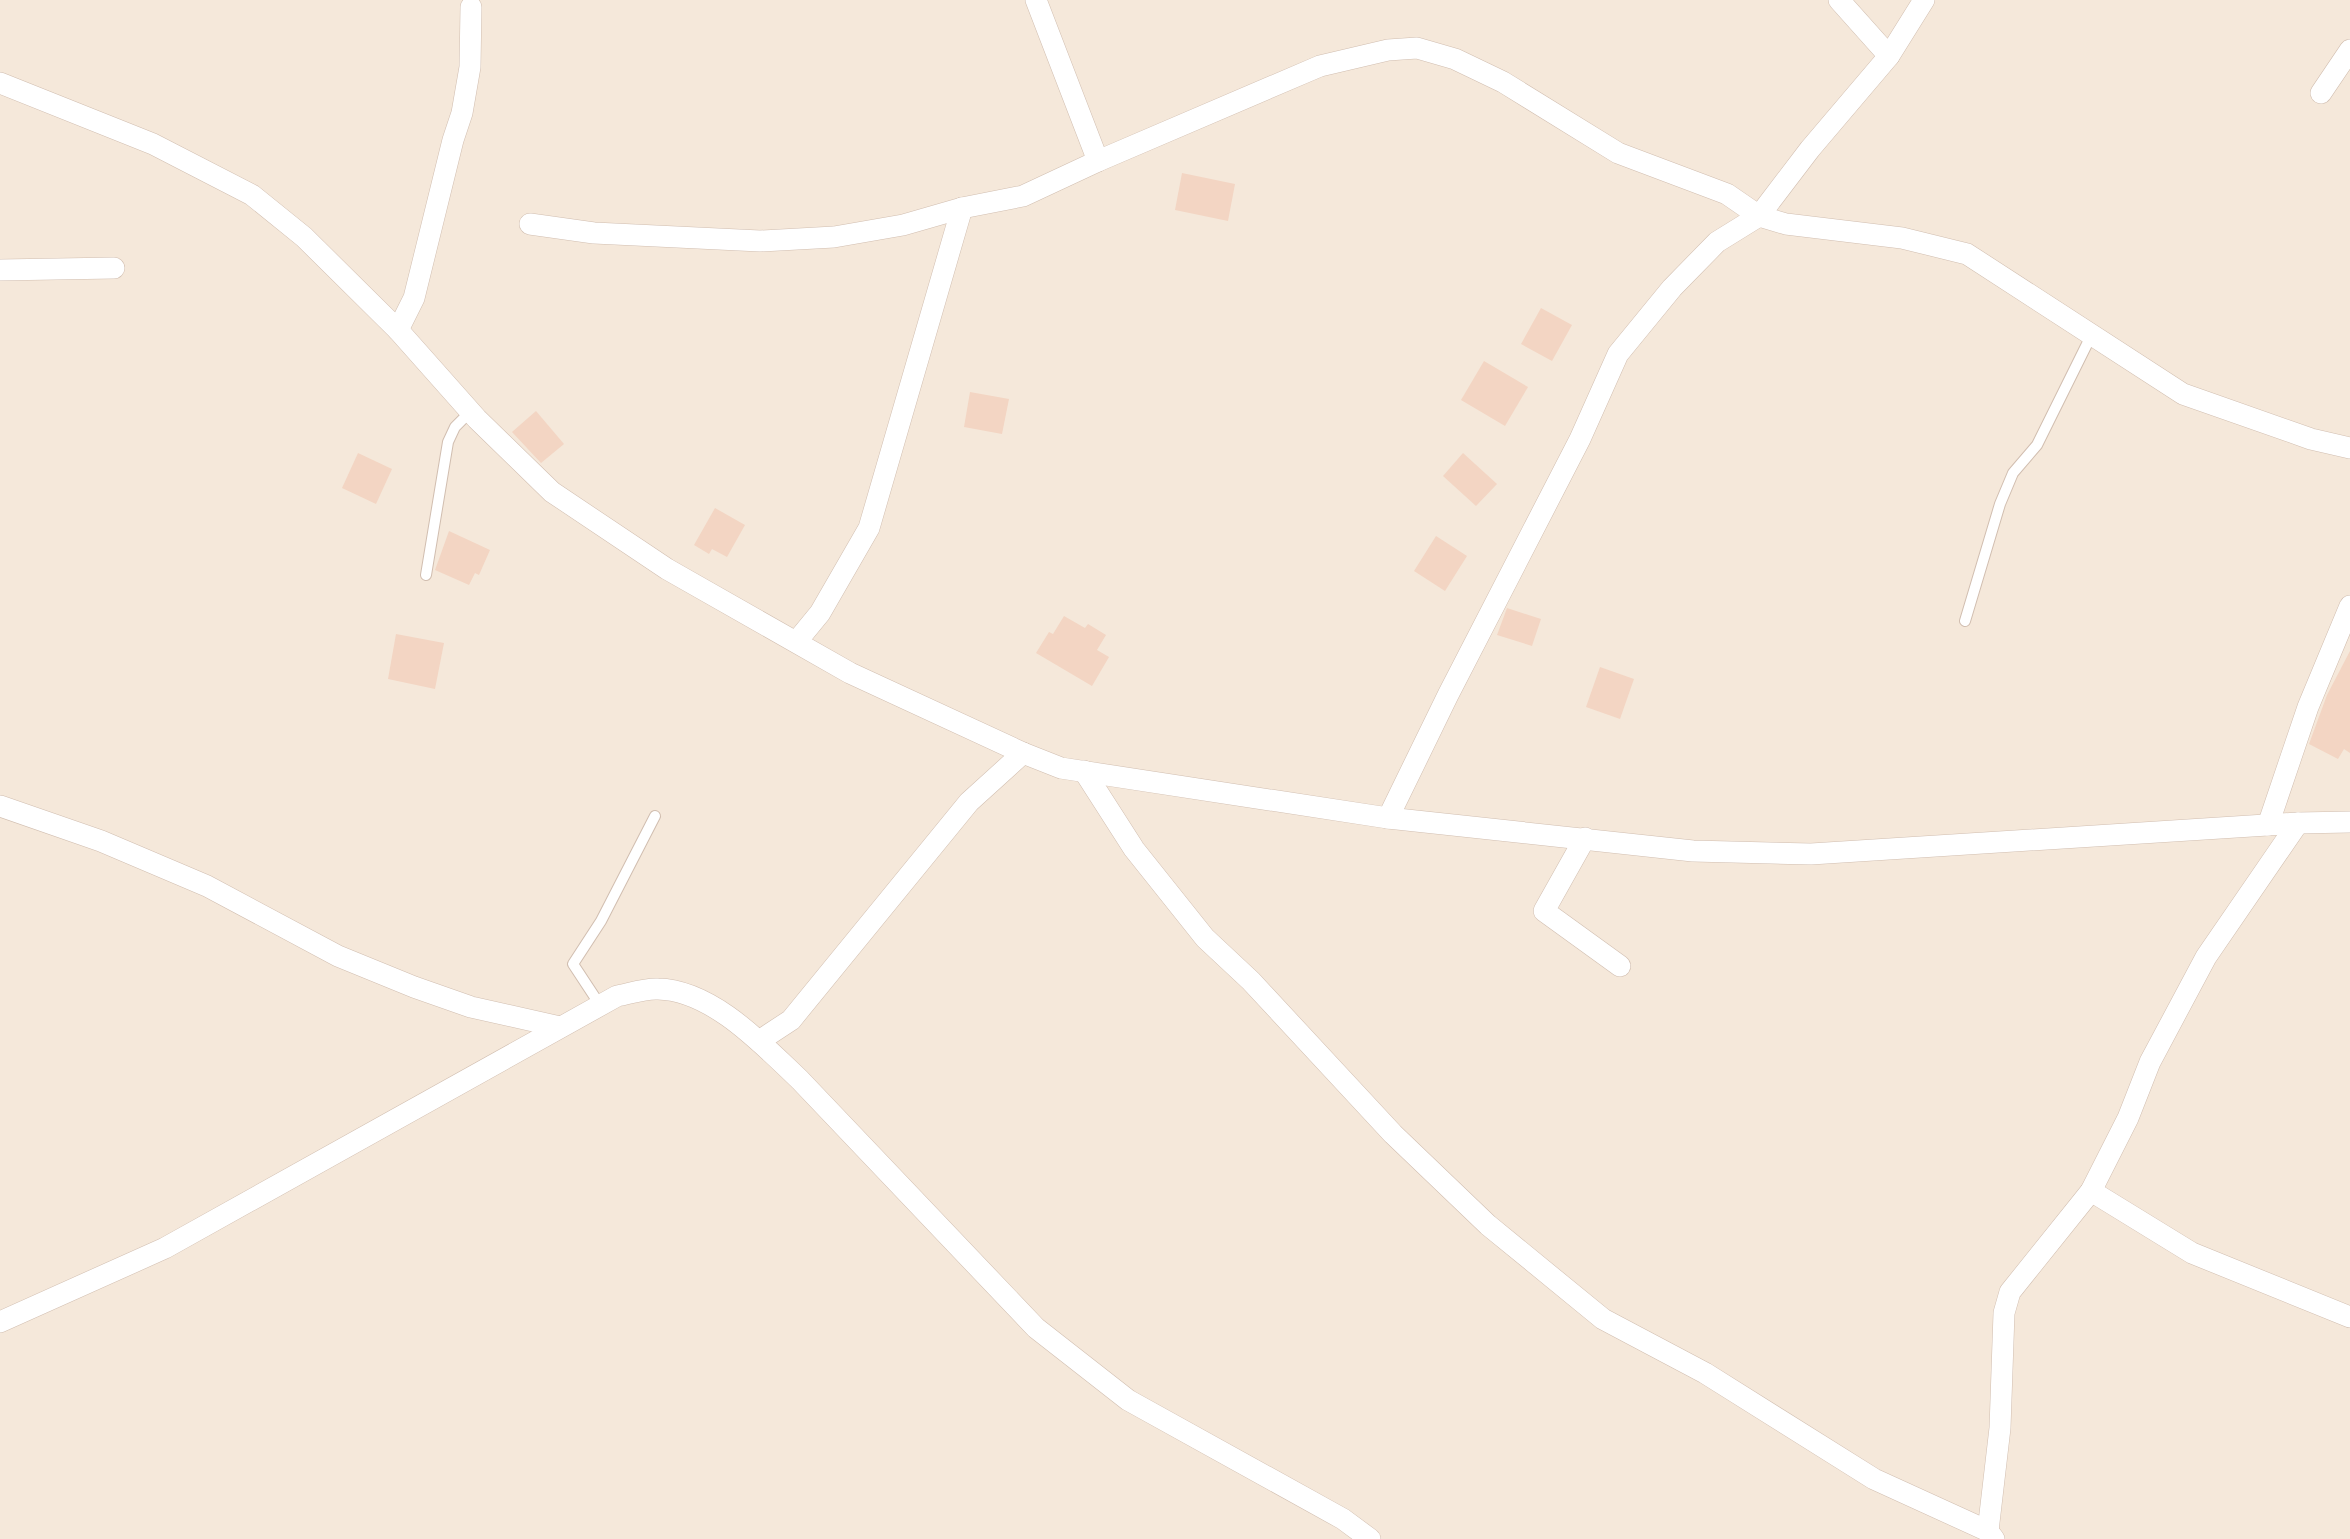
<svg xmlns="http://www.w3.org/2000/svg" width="2350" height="1539" viewBox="0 0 2350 1539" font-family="Rubik,sans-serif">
	<rect width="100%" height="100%" fill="#fdf6ec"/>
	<!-- residential -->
	<rect fill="#f5e8da" x="0" y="0" width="2350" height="1539"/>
	<!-- building -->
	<g fill="#f3d5c3">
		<path d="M 1182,173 L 1235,184 L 1228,221 L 1175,210 Z"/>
		<path d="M 1541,308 L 1572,325 L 1552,361 L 1521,344 Z"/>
		<path d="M 1484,361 L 1528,387 L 1505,426 L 1461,400 Z"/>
		<path d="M 970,392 L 1009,399 L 1002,434 L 964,427 Z"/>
		<path d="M 536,411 L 564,444 L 541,463 L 512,432 Z"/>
		<path d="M 358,453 L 392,469 L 376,504 L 342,488 Z"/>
		<path d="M 1463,453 L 1497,484 L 1476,506 L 1443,476 Z"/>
		<path d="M 715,508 L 745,525 L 727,557 L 712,549 L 709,554 L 694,545 Z"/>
		<path d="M 449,531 L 490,550 L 479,575 L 475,573 L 469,585 L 435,570 Z"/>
		<path d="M 1436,536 L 1467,556 L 1445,591 L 1414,571 Z"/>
		<path d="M 1507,608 L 1541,619 L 1532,646 L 1497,635 Z"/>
		<path d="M 1064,616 L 1085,628 L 1088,624 L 1106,635 L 1097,650 L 1109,657 L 1092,686 L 1036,653 L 1049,632 L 1053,634 Z"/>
		<path d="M 396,634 L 444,643 L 435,689 L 388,679 Z"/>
		<path d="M 2350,651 L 2350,753 L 2344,749 L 2338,759 L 2309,744 L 2327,695 Z"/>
		<path d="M 1600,667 L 1634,679 L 1620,719 L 1586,707 Z"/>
	</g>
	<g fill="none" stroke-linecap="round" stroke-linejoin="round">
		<!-- lane casing -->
		<g stroke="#d1beb0" stroke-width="12">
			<g id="lane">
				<path d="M 426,575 L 448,442 L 455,427 L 470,412"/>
				<path d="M 1965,621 L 2000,504 L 2013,473 L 2037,445 L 2091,336"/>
				<path d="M 600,1005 L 573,964 L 601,921 L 655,816"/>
			</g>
		</g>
		<!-- street casing -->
		<g stroke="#d1beb0" stroke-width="22">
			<g id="street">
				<path d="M 1036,0 L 1098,161"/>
				<path d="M 1839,0 L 1889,56"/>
				<path d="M 0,83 L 153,144 L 252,195 L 304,237 L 398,330 L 477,419 L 552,492 L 667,569 L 850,673 L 1023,753 L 1061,768 L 1388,818 L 1693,851 L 1811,854 L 2298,823 L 2350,822"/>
				<path d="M 2321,93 L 2350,50"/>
				<path d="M 530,224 L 594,233 L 760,241 L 834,237 L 903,225 L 962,208 L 1023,196 L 1098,161 L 1320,66 L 1388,50 L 1417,48 L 1455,59 L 1503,82 L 1618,153 L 1727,194 L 1759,216 L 1786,224 L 1902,238 L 1967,254 L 2183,394 L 2311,439 L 2350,448"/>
				<path d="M 0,270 L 114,268"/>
				<path d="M 398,330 L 414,298 L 453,140 L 462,113 L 470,67 L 471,7"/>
				<path d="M 797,641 L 820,613 L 869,528 L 962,208"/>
				<path d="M 1084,771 L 1134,849 L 1205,938 L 1251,981 L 1393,1134 L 1488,1225 L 1603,1319 L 1705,1373 L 1874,1479 L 1988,1531 L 1994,1539"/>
				<path d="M 0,806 L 101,841 L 207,886 L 338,956 L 414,987 L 471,1007 L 560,1027"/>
				<path d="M 1388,818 L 1448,695 L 1580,439 L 1618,354 L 1672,288 L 1717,242 L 1759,216 L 1810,149 L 1889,56 L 1924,0"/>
				<path d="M 2268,825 L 2308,707 L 2350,606"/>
				<path d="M 1585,838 L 1544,911 L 1620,966"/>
				<path d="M 759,1041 L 791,1020 L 969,802 L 1023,753"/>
				<path d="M 2091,1191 L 2192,1253 L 2350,1317"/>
				<path d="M 0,1322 L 165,1248 L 617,996 C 629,994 645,988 658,989 C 712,990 763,1045 800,1080 L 1036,1328 L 1128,1400 L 1343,1519 L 1370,1539"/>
				<path d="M 1988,1531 L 2000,1428 L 2004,1313 L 2010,1292 L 2091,1191 L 2128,1118 L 2150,1062 L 2206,957 L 2298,823"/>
			</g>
		</g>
		<!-- lane -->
		<use href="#lane" stroke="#fff" stroke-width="10"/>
		<!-- street -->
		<use href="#street" stroke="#fff" stroke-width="21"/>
	</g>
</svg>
